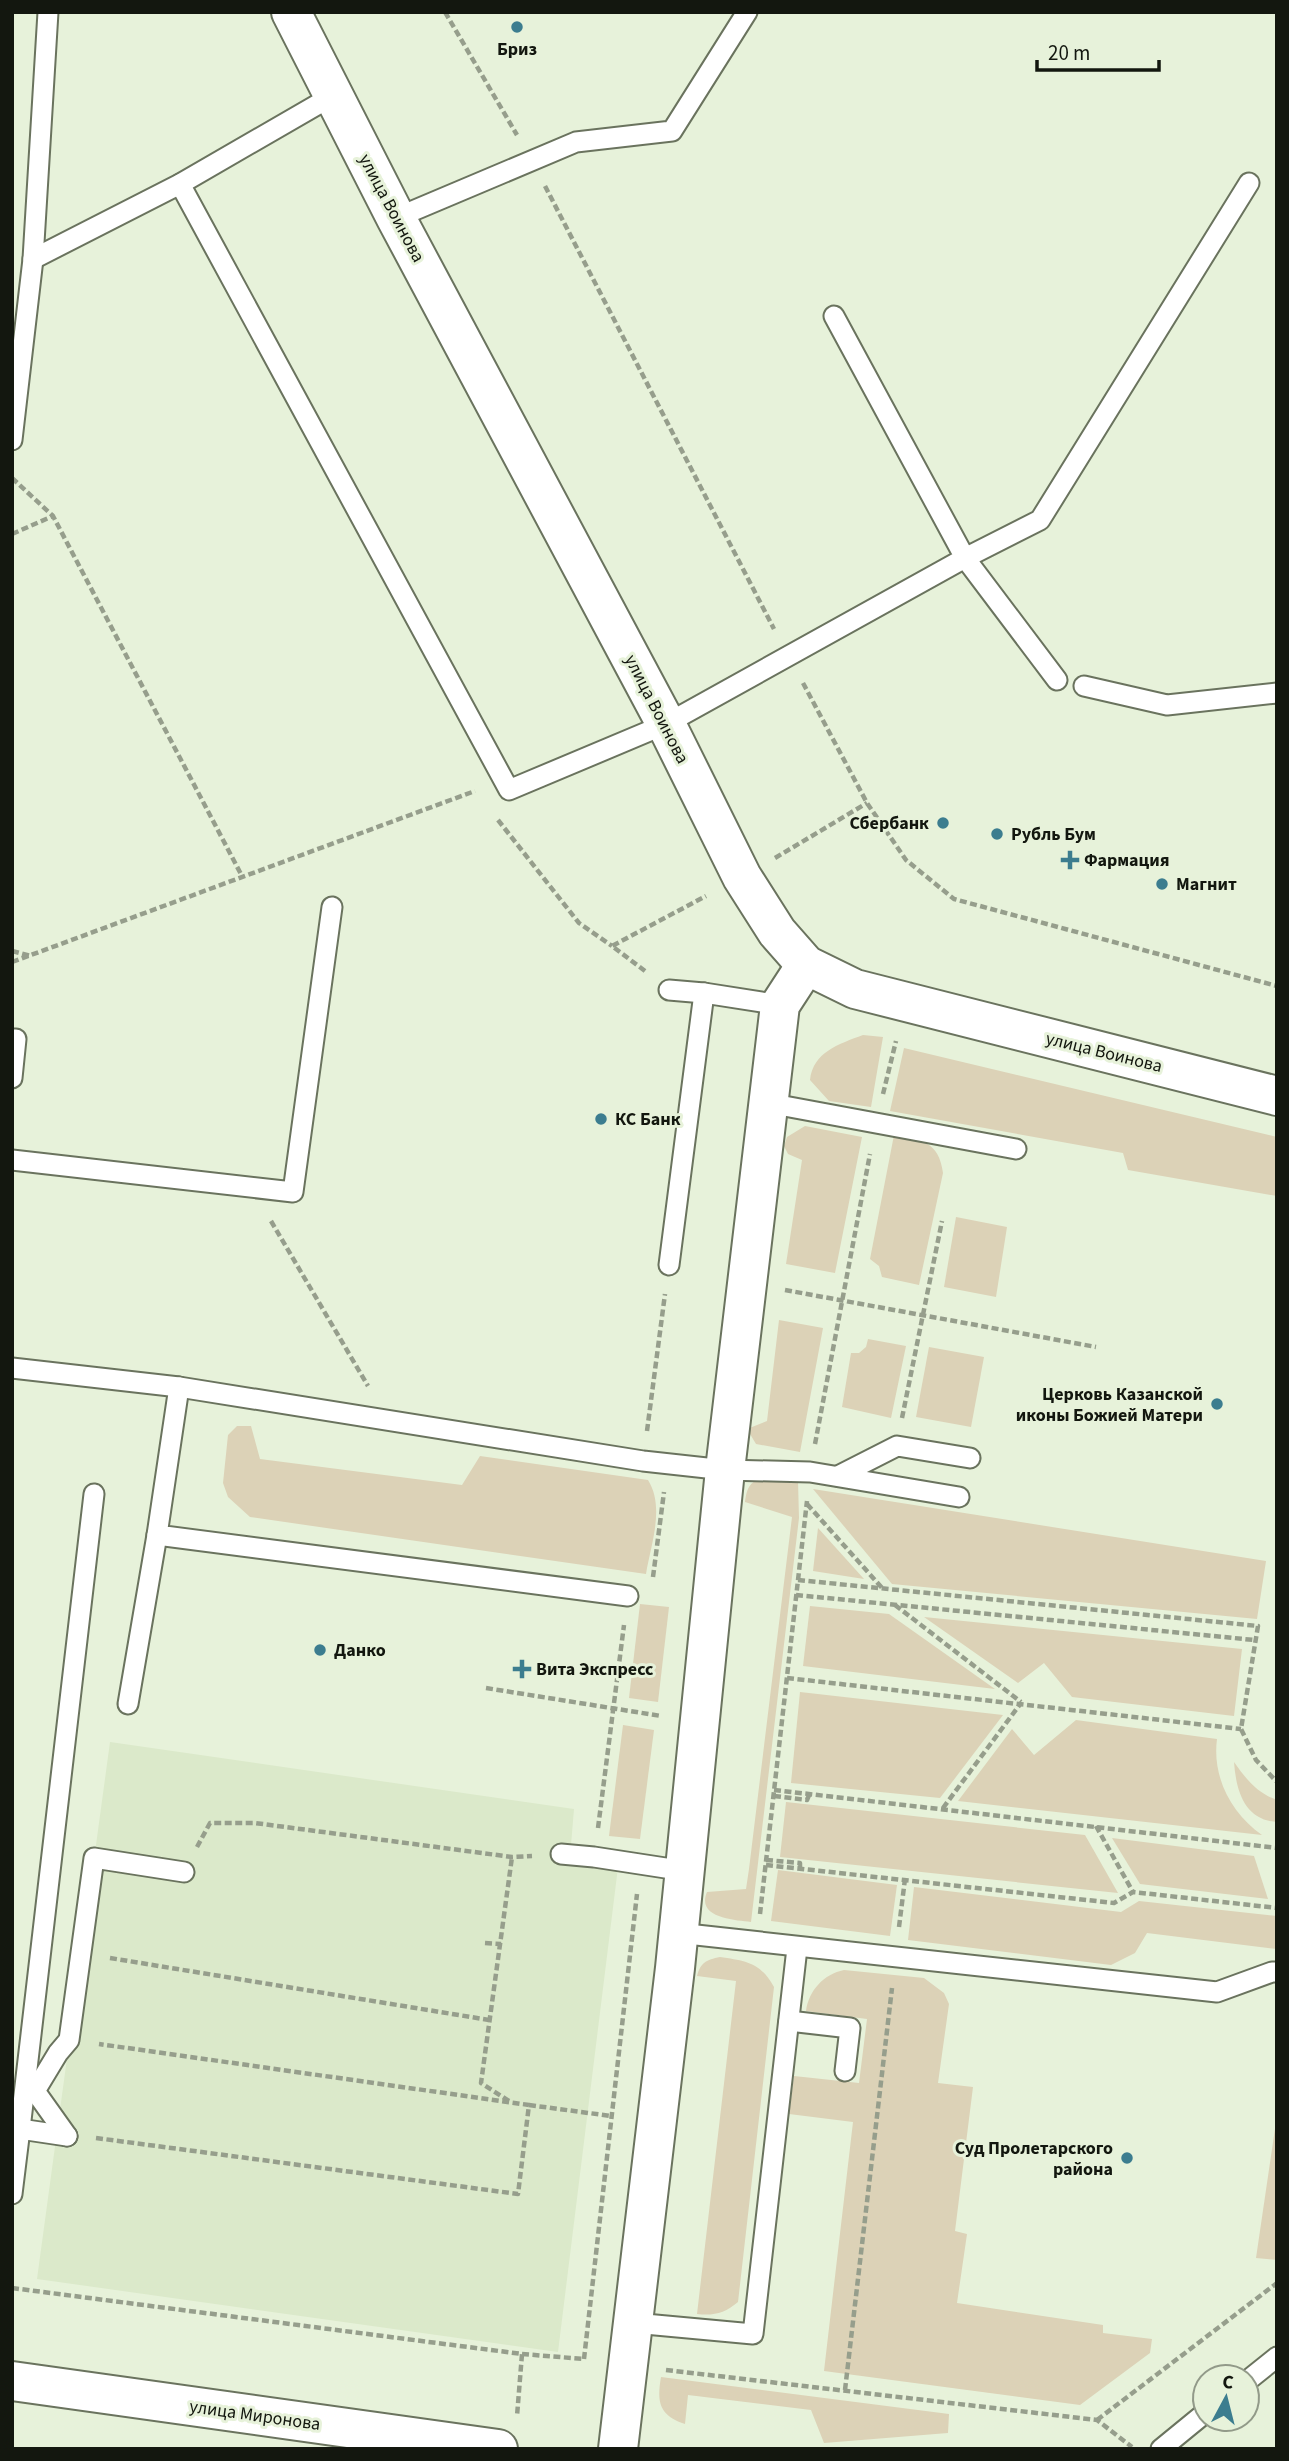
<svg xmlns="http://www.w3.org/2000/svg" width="1289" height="2461" viewBox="0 0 1289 2461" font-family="'Source Sans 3',sans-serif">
	<rect width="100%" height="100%" fill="#e7f2da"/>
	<!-- built -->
	<path fill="#dbe9ca" d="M 110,1742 L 574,1809 L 571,1845 L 620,1851 L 558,2352 L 37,2279 Z"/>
	<!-- green -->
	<g fill="#dcd2b7">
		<path d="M 863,1035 L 883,1037 L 871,1107 L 829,1101 L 810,1080 C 813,1052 839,1044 863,1035 Z"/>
		<path d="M 904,1048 L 1277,1137 L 1277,1196 L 1128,1170 L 1123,1153 L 890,1111 Z"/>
		<path d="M 805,1126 L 862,1137 L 835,1273 L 786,1264 L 802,1160 L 788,1154 L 784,1146 L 787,1137 Z"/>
		<path d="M 894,1135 C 921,1140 939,1141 943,1173 L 919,1285 L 882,1277 L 879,1266 L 870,1259 Z"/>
		<path d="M 956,1217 L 1007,1227 L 996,1297 L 944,1287 Z"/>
		<path d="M 779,1320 L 823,1328 L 800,1452 L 756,1444 L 747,1429 L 767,1421 Z"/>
		<path d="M 868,1339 L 906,1346 L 891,1418 L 842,1407 L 851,1353 L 859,1353 L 866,1347 Z"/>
		<path d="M 929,1347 L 984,1357 L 971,1427 L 916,1417 Z"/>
		<path d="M 237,1426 L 251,1426 L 260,1459 L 462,1485 L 480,1456 L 648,1480 C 665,1507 651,1544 646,1574 L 250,1517 L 228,1497 L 223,1483 L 228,1435 Z"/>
		<path d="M 762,1477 L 798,1481 L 799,1518 L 751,1922 C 734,1920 696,1918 707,1892 L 746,1889 L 749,1869 L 792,1517 L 745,1502 C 747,1488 749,1483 762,1477 Z"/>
		<path d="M 813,1489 L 1266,1561 L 1257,1619 L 892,1584 Z"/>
		<path d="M 818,1528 L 864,1579 L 813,1571 Z"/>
		<path d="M 640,1604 L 669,1607 L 658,1702 L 629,1698 Z"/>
		<path d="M 810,1606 L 889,1614 L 995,1689 L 803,1666 Z"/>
		<path d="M 924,1617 L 1242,1649 L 1234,1716 L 1072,1697 L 1044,1663 L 1018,1683 Z"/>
		<path d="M 800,1692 L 1003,1715 L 940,1798 L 791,1783 Z"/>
		<path d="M 1076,1720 L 1217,1739 C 1212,1777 1231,1813 1262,1835 L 958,1801 L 1012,1729 L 1034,1755 Z"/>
		<path d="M 623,1725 L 654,1730 L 640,1839 L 609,1836 Z"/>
		<path d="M 1234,1762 C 1246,1779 1257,1793 1277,1800 L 1277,1822 C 1244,1820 1236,1790 1234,1762 Z"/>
		<path d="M 786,1802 L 1085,1835 L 1118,1893 L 780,1857 Z"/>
		<path d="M 1112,1838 L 1254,1856 L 1268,1899 L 1140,1884 Z"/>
		<path d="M 778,1870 L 897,1885 L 890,1936 L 771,1921 Z"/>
		<path d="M 914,1887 L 1121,1912 L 1139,1901 L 1277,1916 L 1277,1949 L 1147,1933 L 1135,1953 L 1111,1965 L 908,1940 Z"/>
		<path d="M 720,1957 C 746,1961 760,1962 774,1987 L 738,2302 C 725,2313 714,2316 697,2314 L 736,1981 L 697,1976 C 701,1962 706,1960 720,1957 Z"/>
		<path d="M 844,1970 L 924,1978 L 944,1993 L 949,2004 L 938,2083 L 973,2087 L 955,2231 L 967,2234 L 957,2303 L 1103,2325 L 1103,2333 L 1152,2339 L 1150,2353 L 1080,2405 L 824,2371 L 853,2122 L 789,2114 L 794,2076 L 859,2083 L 867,2019 L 806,2011 C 809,1990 824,1974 844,1970 Z"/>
		<path d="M 1277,2115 L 1277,2260 L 1256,2258 Z"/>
		<path d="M 661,2377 L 949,2414 L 948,2433 L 824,2443 L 811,2410 L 688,2395 L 685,2424 C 658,2415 657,2401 661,2377 Z"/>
	</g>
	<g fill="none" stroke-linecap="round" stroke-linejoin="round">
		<!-- service casing -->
		<g stroke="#6a735e" stroke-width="23">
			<g id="service">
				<path d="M 180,184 L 509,790 L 666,724 L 965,558 L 834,316"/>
				<path d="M 396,218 L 576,142 L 672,131 L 747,12"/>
				<path d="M 33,259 L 180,184 L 334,95"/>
				<path d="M 12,440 L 33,259 L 48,12"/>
				<path d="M 1057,680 L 965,558 L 1040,520 L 1249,183"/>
				<path d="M 1084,686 L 1167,705 L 1277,693"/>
				<path d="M 669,990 L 704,993"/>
				<path d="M 12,1039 L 16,1039 L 12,1078"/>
				<path d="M 768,1103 L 1016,1149"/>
				<path d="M 12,1160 L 293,1192 L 332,907"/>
				<path d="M 669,1265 L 704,993 L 780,1005"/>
				<path d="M 12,1368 L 179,1387 L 643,1461 L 725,1470 L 810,1472 L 959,1497"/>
				<path d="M 179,1387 L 157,1535 L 628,1596"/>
				<path d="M 838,1476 L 897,1446 L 970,1458"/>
				<path d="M 128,1704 L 157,1535"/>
				<path d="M 561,1854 L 594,1857 L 685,1871"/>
				<path d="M 678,1933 L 1217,1992 L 1272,1972 L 1277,1972"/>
				<path d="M 789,2021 L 850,2028 L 845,2071"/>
				<path d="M 20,2129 L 94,1494"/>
				<path d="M 67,2136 L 35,2091 L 58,2053 L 69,2040 L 94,1858 L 184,1872"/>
				<path d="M 12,2194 L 20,2129 L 67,2136"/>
				<path d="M 634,2323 L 753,2334 L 797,1948"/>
				<path d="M 1247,2381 L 1277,2357"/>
				<path d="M 1161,2449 L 1205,2413"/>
			</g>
		</g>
		<!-- minor casing -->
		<g stroke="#6a735e" stroke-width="42">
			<g id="minor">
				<path d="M 291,12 L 396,218 L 666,724 L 742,877 L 777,932 L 806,965 L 855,989 L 1277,1096"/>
				<path d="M 12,2381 L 498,2449"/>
				<path d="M 618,2449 L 675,1968 L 725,1470 L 780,1005 L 806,965"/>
			</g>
		</g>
		<!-- path -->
		<g stroke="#969e8c" stroke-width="4.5" stroke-dasharray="7 3.5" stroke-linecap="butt">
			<path d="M 445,12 L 517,135"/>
			<path d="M 545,186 L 774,629"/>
			<path d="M 12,478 L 53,516"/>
			<path d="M 12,534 L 53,516 L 243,878"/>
			<path d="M 803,683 L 867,803 L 906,860 L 954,899 L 1277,986"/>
			<path d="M 498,820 L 579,923 L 612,946"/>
			<path d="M 775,858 L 867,803"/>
			<path d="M 12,951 L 31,956"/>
			<path d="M 12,962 L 475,791"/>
			<path d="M 645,971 L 612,946 L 706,896"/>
			<path d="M 883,1094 L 896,1041"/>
			<path d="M 271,1221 L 368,1386"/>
			<path d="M 785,1290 L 1096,1347"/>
			<path d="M 902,1418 L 942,1221"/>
			<path d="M 647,1431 L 665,1294"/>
			<path d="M 815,1444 L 870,1154"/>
			<path d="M 807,1504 L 883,1589"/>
			<path d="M 653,1577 L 664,1492"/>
			<path d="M 798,1580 L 1258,1626 L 1241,1729 L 1256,1760 L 1277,1782"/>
			<path d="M 796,1595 L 1254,1640"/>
			<path d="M 895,1605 L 1021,1702"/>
			<path d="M 787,1678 L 1241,1729"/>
			<path d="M 486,1688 L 661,1716"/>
			<path d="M 774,1790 L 1277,1848"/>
			<path d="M 774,1796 L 807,1800 L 810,1793"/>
			<path d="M 943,1808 L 1021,1703"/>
			<path d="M 1096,1826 L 1133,1892"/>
			<path d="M 598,1828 L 624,1625"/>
			<path d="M 197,1847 L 210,1823 L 255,1823 L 512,1857 L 532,1856"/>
			<path d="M 766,1860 L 800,1863 L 800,1869"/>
			<path d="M 766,1865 L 1114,1903 L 1133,1892 L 1277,1908"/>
			<path d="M 760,1914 L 807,1501"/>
			<path d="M 899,1927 L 905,1879"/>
			<path d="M 485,1943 L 501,1944"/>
			<path d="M 110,1958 L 489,2020"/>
			<path d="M 509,2101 L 481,2083 L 512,1857"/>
			<path d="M 529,2105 L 611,2116"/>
			<path d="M 96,2138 L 518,2194 L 529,2105 L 99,2044"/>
			<path d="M 12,2288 L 522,2354 L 517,2416"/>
			<path d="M 522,2354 L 584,2359"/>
			<path d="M 584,2359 L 637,1894"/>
			<path d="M 666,2370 L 1097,2420 L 1132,2447"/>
			<path d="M 845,2390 L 892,1988"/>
			<path d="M 1097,2420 L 1277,2283"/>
		</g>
		<!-- service -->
		<use href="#service" stroke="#fff" stroke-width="19"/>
		<!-- minor -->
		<use href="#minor" stroke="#fff" stroke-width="38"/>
	</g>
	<!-- markers -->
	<g fill="#3c7d8f" stroke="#e7f2da" stroke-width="2.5">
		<circle cx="517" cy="27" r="7"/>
		<circle cx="943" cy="823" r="7"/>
		<circle cx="997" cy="834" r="7"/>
		<path d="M1066.5 849.5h7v7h7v7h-7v7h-7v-7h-7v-7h7z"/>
		<circle cx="1162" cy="884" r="7"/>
		<circle cx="601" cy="1119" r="7"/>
		<circle cx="1217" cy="1404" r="7"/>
		<circle cx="320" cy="1650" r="7"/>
		<path d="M518.5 1658.5h7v7h7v7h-7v7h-7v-7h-7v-7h7z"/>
		<circle cx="1127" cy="2158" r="7"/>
	</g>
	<g text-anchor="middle" stroke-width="6" stroke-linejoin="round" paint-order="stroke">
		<!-- poi labels -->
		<g font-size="18" font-weight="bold" fill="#13170f" stroke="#e7f2da" text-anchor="start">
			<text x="517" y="55" text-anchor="middle">Бриз</text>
			<text x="929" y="829" text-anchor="end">Сбербанк</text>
			<text x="1011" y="840">Рубль Бум</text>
			<text x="1084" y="866">Фармация</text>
			<text x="1176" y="890">Магнит</text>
			<text x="615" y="1125">КС Банк</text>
			<text x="1203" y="1400" text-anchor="end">Церковь Казанской<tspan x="1203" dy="21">иконы Божией Матери</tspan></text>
			<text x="334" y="1656">Данко</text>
			<text x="536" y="1675">Вита Экспресс</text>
			<text x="1113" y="2154" text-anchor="end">Суд Пролетарского<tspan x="1113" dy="21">района</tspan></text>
		</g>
		<!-- street labels -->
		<g font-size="18" fill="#13170f" stroke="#e7f2da">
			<text transform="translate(392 208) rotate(62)" y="6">улица Воинова</text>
			<text transform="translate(657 709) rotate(63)" y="6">улица Воинова</text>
			<text transform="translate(1104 1052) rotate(14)" y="6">улица Воинова</text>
			<text transform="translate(255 2415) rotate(8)" y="6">улица Миронова</text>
		</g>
	</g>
	<!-- border -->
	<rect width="1289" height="2461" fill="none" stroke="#13170f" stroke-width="28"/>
	<!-- north arrow -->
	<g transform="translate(1226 2398) rotate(7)"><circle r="33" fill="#e7f2da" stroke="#929a89" stroke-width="2"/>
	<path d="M0-5L12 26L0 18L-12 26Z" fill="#3c7d8f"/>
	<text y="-10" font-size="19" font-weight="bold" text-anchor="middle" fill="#13170f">С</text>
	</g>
	<!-- scale -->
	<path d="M1037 60v10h122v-10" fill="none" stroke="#13170f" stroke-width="3.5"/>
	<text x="1048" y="60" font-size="21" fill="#13170f" stroke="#e7f2da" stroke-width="5" paint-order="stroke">20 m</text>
</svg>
